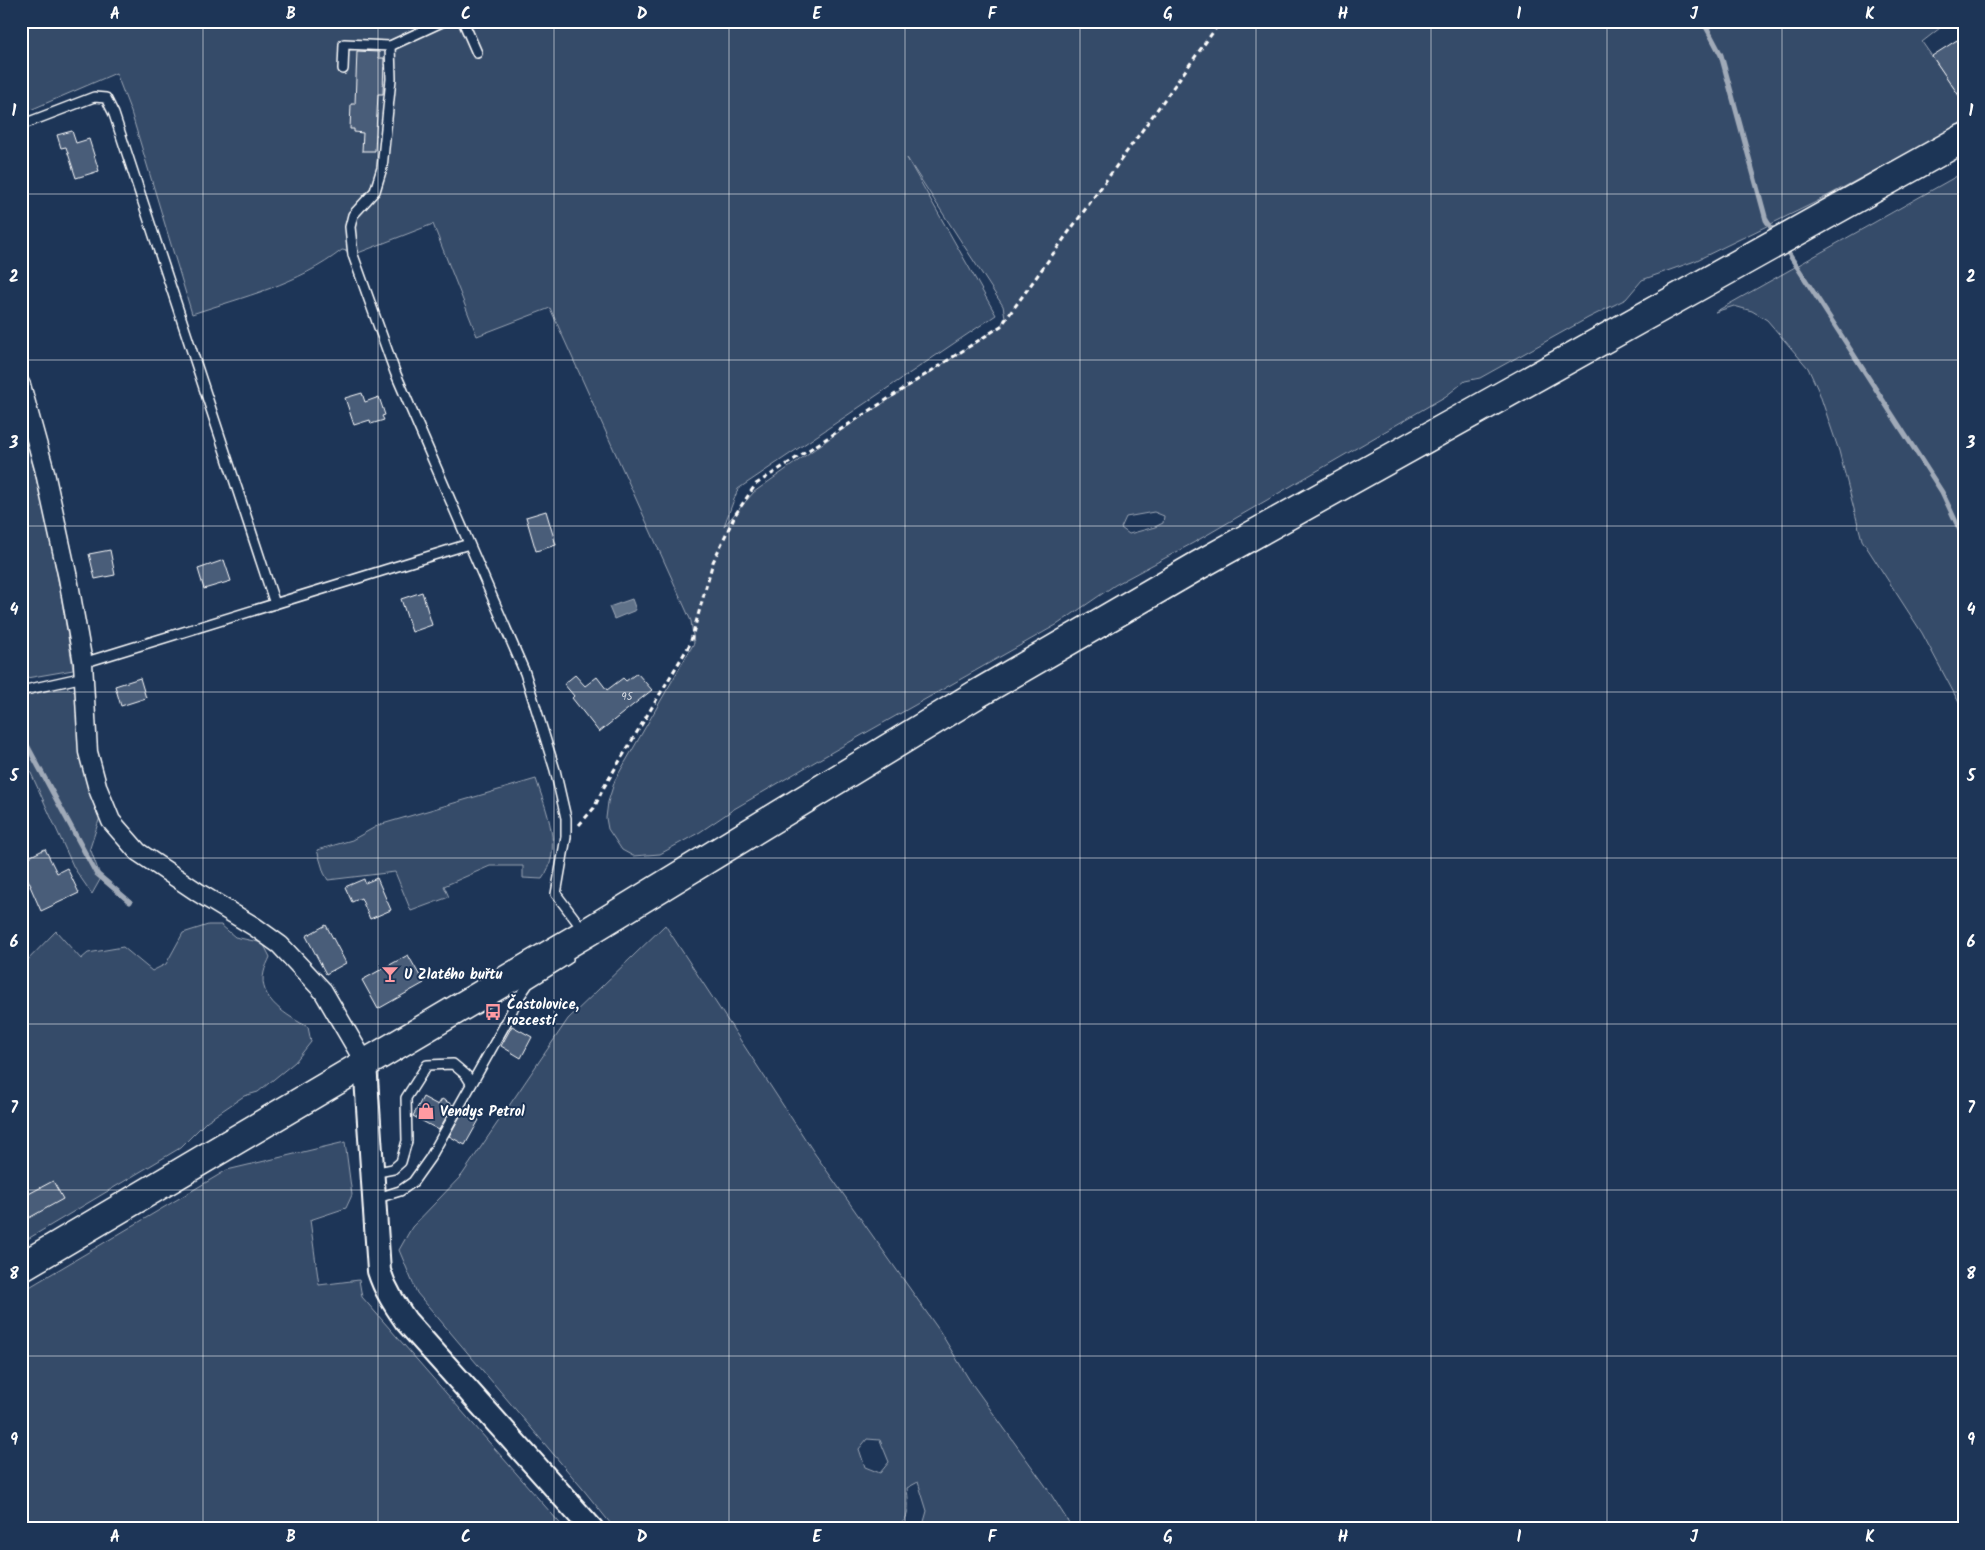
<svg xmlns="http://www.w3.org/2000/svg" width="1985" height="1550" viewBox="0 0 1985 1550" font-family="Kalam,sans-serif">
	<rect width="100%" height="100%" fill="#1d3557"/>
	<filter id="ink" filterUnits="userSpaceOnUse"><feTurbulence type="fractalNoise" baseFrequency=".02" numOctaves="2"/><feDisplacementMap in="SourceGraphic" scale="10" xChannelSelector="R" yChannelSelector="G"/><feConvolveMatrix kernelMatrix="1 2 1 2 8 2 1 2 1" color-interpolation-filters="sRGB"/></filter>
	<g filter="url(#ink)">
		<!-- green -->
		<g fill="#364b69" stroke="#9aa5b4" fill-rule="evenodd">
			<path d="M 21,21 L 1949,21 L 1922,42 L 1964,102 L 1964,123 L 1814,203 L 1695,261 L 1642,280 L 1626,299 L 1588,318 L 1480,378 L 1465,381 L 1446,396 L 1193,543 L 1115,585 L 1058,624 L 818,760 L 734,809 L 700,832 L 660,854 L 633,856 L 622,850 L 608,829 L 606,818 L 608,802 L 615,780 L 694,643 L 691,621 L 550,308 L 477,336 L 433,224 L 358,253 L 342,250 C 299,284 243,297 192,314 L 131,112 L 116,73 L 21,114 ZM 907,158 L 1003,306 L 1005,317 L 1001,326 L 833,436 L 754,492 L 724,526 L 738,489 L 996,315 ZM 1154,512 L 1164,516 L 1163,523 L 1155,527 L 1129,534 L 1121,528 L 1126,517 Z"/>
			<path d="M 1964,172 L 1964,712 L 1922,633 L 1862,540 L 1839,451 L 1819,392 L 1808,368 L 1767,320 L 1752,311 L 1734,306 L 1715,312 Z"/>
			<path d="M 21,419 C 43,501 61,585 73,670 L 21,679 Z"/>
			<path d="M 65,686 L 76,693 C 80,736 80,776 101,814 L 90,848 L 101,878 L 92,894 L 74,868 L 21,751 L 21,696 Z"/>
			<path d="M 536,779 C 546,810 564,850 542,879 L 523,878 L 523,866 L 490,866 L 444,886 L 449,897 L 411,911 L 395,872 L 328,880 L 324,873 L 317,850 L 352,840 L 379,825 Z"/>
			<path d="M 208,925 L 221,925 L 235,937 L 263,943 L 270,957 C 268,962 265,967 264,972 C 257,999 289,1017 308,1027 L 311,1042 L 295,1062 L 258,1092 L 244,1096 L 207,1121 L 180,1148 L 21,1243 L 21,967 L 56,931 L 81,959 L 88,953 L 123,947 L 152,971 L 166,964 L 183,933 Z"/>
			<path d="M 665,925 L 815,1154 L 939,1330 L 970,1381 L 1045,1485 L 1073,1529 L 922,1529 L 927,1511 L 918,1482 L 907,1488 C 908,1500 912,1521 897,1525 C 892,1527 886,1526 882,1529 L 615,1529 L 582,1488 L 417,1293 L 399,1250 L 412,1227 L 462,1175 L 568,1019 ZM 867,1439 L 880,1440 L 889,1462 L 880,1473 L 865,1467 L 859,1449 Z"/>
			<path d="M 345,1142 L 352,1195 L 346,1208 L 310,1220 L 319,1285 L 359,1280 L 362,1297 L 565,1529 L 21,1529 L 21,1292 L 227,1170 Z"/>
		</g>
		<!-- water -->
		<path fill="#617289" stroke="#a0aab8" d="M 632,599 L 636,610 L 614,619 L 609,607 Z"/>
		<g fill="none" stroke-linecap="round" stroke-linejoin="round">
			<!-- stream -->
			<g stroke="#a0aab8" stroke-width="5">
				<path d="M 1703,21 L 1721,55 L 1766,220 L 1776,235"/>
				<path d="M 1785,248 L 1942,492 L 1964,539"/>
				<path d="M 21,734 L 96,873 L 130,902"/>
			</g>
		</g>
		<!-- building -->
		<g fill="#4a5d79" stroke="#fff">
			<path d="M 1957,40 L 1964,50 L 1964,103 L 1932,56 Z"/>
			<path d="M 357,51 L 379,52 L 379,58 L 384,58 L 383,94 L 378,94 L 375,151 L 362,151 L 363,133 L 354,132 L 354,129 L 350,129 L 351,104 L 355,104 Z"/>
			<path d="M 72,131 L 76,143 L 89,139 L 99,171 L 76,178 L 66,147 L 61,148 L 57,135 Z"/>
			<path d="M 362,393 L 365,402 L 379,397 L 385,415 L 382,416 L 384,420 L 371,424 L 370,420 L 354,425 L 345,398 Z"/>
			<path d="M 546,511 L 556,545 L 536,551 L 526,517 Z"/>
			<path d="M 110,550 L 115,575 L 95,579 L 89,554 Z"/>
			<path d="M 224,560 L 231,581 L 204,589 L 198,569 Z"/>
			<path d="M 422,592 L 432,625 L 412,632 L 401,599 Z"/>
			<path d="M 637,673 L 652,690 L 599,732 L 572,698 L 574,696 L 564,684 L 575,675 L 585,686 L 597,677 L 607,690 L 623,678 L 626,681 Z"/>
			<path d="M 140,678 L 146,698 L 121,706 L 115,686 Z"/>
			<path d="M 45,849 L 57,873 L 67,868 L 79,893 L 41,911 L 30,886 L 31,886 L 21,865 L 21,861 Z"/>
			<path d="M 377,878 L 391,910 L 370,919 L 361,898 L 352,902 L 345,887 L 364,879 L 365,883 Z"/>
			<path d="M 326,925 L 346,963 L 326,974 L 306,936 Z"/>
			<path d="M 408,955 L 424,983 L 378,1009 L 362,980 Z"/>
			<path d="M 512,1026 L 532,1037 L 521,1058 L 501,1046 Z"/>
			<path d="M 423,1097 L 438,1105 L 442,1099 L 453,1105 L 439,1130 L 413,1116 Z"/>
			<path d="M 463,1111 L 479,1120 L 465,1145 L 449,1136 Z"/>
			<path d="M 53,1181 L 63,1199 L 27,1219 L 21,1209 L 21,1198 Z"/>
		</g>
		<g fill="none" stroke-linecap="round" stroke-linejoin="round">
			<!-- service casing -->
			<g stroke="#fff" stroke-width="12">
				<g id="service">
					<path d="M 463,21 L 477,53"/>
					<path d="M 390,46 L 391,79 L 382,168 L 375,191 L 353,215 L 350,227 L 353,255 L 395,372 L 525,673 L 555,770 L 566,818 L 566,837 L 556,894 L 584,931"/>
					<path d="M 343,69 L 344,44 L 390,46 L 444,21"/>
					<path d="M 21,125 L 94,97 L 106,98 L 114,114 L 275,604"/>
					<path d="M 83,663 L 469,544"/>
					<path d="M 21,691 L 84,677"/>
					<path d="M 373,1173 L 393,1169 L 401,1162 L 407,1141 L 406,1098 L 427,1065 L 453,1064 L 466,1075 L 471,1083"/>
					<path d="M 374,1199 L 400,1191 L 413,1182 L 430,1158 L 507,1021 L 517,1000 L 528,984 L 568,959"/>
				</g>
			</g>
			<!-- minor casing -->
			<g stroke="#fff" stroke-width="21">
				<path id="minor" d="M 21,385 L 44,468 L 68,578 L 83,663 L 88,752 L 98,789 L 111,821 L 138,852 L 199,893 L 255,927 L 280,945 L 323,991 L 365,1063"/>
			</g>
			<!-- tertiary casing -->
			<g stroke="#fff" stroke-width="26">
				<path id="tertiary" d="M 365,1063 L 379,1271 C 385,1290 395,1305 406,1321 L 592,1529"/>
			</g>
			<!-- primary casing -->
			<g stroke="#fff" stroke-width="31">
				<path id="primary" d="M 21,1267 L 586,933 L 977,694 L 1199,565 L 1964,138"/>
			</g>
			<!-- path -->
			<path stroke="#fff" stroke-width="3" stroke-dasharray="5 4" stroke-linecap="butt" d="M 579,825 L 594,808 L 604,787 L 690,644 L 713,562 L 735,515 L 756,484 L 1001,326 L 1221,21"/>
			<!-- service -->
			<use href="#service" stroke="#1d3557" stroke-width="9"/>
			<!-- minor -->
			<use href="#minor" stroke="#1d3557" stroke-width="18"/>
			<!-- tertiary -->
			<use href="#tertiary" stroke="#1d3557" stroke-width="22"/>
			<!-- primary -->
			<use href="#primary" stroke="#1d3557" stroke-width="28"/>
		</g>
	</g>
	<!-- grid -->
	<path fill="none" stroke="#fff" stroke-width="1" stroke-opacity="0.55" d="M 203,21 L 203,1529M 378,21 L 378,1529M 554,21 L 554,1529M 729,21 L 729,1529M 905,21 L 905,1529M 1080,21 L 1080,1529M 1256,21 L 1256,1529M 1431,21 L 1431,1529M 1607,21 L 1607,1529M 1782,21 L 1782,1529M 21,194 L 1964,194M 21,360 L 1964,360M 21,526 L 1964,526M 21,692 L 1964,692M 21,858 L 1964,858M 21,1024 L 1964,1024M 21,1190 L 1964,1190M 21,1356 L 1964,1356"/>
	<!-- icons -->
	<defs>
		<g id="bar-bare" transform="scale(1.35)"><path d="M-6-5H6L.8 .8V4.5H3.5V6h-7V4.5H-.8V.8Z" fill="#ff9aa2" stroke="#1d3557" stroke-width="2.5" paint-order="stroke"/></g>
		<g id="bus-bare" transform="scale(1.35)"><path d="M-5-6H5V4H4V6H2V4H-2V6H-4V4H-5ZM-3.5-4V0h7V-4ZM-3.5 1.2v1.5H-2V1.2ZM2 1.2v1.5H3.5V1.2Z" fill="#ff9aa2" stroke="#1d3557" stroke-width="2.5" paint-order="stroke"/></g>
		<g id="shop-bare" transform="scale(1.35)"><path d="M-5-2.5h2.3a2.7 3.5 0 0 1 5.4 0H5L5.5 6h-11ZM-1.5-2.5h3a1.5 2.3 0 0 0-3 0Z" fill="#ff9aa2" stroke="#1d3557" stroke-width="2.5" paint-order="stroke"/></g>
	</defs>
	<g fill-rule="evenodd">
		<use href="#bar-bare" x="390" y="974"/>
		<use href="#bus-bare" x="493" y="1012"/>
		<use href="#shop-bare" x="426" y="1111"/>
	</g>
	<g text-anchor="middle" stroke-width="4" stroke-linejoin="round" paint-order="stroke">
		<!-- number labels -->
		<g font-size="11" fill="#d2d6de">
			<text x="627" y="700">95</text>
		</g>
		<!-- poi labels -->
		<g font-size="14" font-weight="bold" fill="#fff" stroke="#1d3557" text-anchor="start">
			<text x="404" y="979">U Zlatého buřtu</text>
			<text x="507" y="1009">Častolovice,<tspan x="507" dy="16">rozcestí</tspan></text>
			<text x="440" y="1116">Vendys Petrol</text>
		</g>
	</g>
	<!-- margin -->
	<rect width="1985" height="1550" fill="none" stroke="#1d3557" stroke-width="55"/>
	<rect x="28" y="28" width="1930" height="1494" fill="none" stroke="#fff" stroke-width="2"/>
	<g font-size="16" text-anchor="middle" font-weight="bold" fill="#fff">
		<text x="115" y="19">A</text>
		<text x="291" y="19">B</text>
		<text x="466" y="19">C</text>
		<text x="642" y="19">D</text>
		<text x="817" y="19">E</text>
		<text x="992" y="19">F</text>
		<text x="1168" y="19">G</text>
		<text x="1343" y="19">H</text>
		<text x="1519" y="19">I</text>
		<text x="1694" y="19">J</text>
		<text x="1870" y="19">K</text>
		<text x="14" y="116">1</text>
		<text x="1971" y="116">1</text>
		<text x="14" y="282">2</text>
		<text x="1971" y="282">2</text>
		<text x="14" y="448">3</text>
		<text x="1971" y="448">3</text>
		<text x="14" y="615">4</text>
		<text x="1971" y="615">4</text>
		<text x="14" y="781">5</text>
		<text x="1971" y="781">5</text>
		<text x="14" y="947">6</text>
		<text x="1971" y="947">6</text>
		<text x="14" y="1113">7</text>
		<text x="1971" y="1113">7</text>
		<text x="14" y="1279">8</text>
		<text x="1971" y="1279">8</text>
		<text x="14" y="1445">9</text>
		<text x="1971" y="1445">9</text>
		<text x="115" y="1542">A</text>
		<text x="291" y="1542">B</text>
		<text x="466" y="1542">C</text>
		<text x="642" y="1542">D</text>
		<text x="817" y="1542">E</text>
		<text x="992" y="1542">F</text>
		<text x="1168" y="1542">G</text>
		<text x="1343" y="1542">H</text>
		<text x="1519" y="1542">I</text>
		<text x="1694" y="1542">J</text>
		<text x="1870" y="1542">K</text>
	</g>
</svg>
